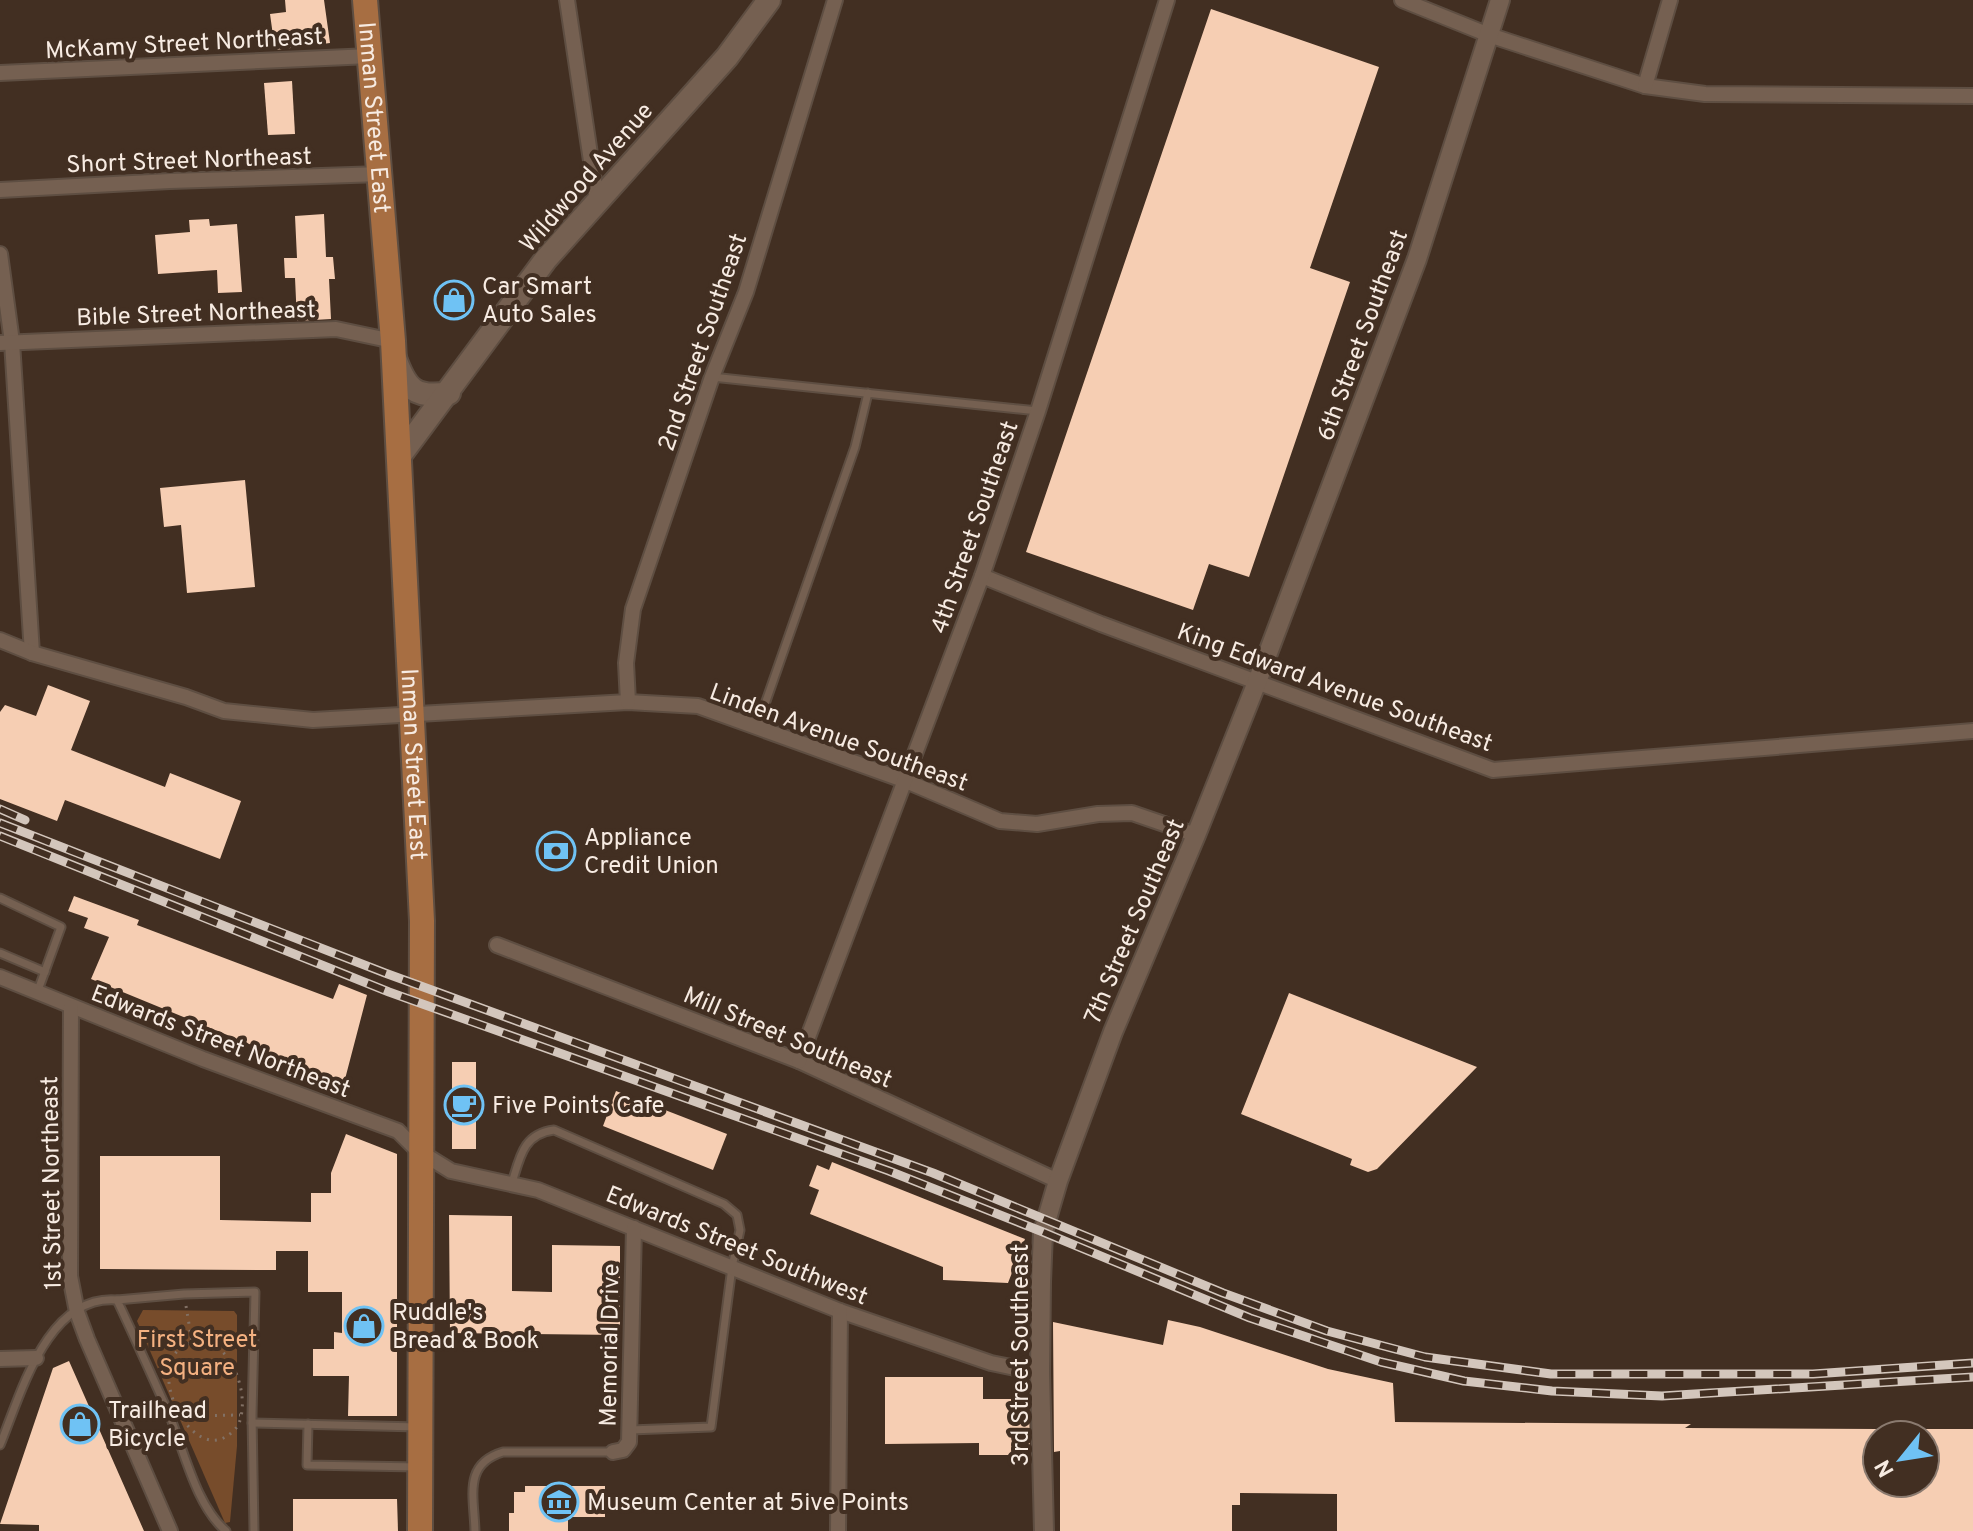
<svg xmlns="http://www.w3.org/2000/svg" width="1973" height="1531" viewBox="0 0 1973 1531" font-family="Overpass,sans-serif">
	<rect width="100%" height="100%" fill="#422f22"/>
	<!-- green -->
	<path fill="#774c2b" d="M 143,1310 L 234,1311 L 237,1315 L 237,1446 L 230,1522 L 225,1523 L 137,1321 Z"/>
	<!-- building -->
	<g fill="#f6ceb3">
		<path d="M 285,0 L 324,0 L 330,43 L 275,50 L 270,14 L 286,12 Z"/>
		<path d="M 1211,9 L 1379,67 L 1310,268 L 1350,282 L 1249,577 L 1209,564 L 1193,610 L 1026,552 Z"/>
		<path d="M 292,81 L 295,134 L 268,135 L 264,83 Z"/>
		<path d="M 324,214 L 326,257 L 333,257 L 335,279 L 329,279 L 331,319 L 297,321 L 295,278 L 285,278 L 284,258 L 297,258 L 295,216 Z"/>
		<path d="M 209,219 L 210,226 L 237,224 L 242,292 L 218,293 L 217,270 L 158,274 L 155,235 L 190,232 L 189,220 Z"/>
		<path d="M 245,480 L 255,587 L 187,593 L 181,525 L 164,527 L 160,488 Z"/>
		<path d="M 48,685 L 90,701 L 71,750 L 165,787 L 170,773 L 241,801 L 220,859 L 65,800 L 57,821 L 0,799 L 0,712 L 5,705 L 36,716 Z"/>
		<path d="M 74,896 L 139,920 L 137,925 L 333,999 L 339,984 L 367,995 L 344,1083 L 91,979 L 109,937 L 84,928 L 88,918 L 68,911 Z"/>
		<path d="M 1289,993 L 1477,1067 L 1377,1169 L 1368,1172 L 1350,1165 L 1352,1159 L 1241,1114 Z"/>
		<rect x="452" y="1062" width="24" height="87"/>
		<path d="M 616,1091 L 727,1134 L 713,1170 L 603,1126 Z"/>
		<path d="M 346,1134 L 397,1154 L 397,1416 L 348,1416 L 349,1376 L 313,1376 L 313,1349 L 334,1349 L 334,1332 L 342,1333 L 342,1292 L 308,1292 L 308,1251 L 276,1251 L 276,1270 L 100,1269 L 100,1156 L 220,1156 L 220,1220 L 311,1222 L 311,1193 L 331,1193 L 331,1173 Z"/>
		<path d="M 832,1162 L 1025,1239 L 1008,1283 L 943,1280 L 943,1267 L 810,1214 L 819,1190 L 809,1186 L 817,1165 L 829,1170 Z"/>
		<path d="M 449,1215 L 512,1216 L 512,1291 L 552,1292 L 552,1245 L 620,1246 L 620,1335 L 450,1333 Z"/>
		<path d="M 1168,1320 L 1200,1327 L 1328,1369 L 1393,1383 L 1395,1422 L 1691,1424 L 1685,1428 L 1877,1429 L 1877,1483 L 1925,1483 L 1925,1429 L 1973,1429 L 1973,1531 L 1337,1531 L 1337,1494 L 1240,1493 L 1240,1505 L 1232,1505 L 1232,1531 L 1060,1531 L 1060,1451 L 1054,1452 L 1053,1322 L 1163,1345 Z"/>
		<path d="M 69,1361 L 144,1531 L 39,1531 L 39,1525 L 0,1524 L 53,1368 Z"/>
		<path d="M 885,1377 L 983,1377 L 983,1399 L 1029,1399 L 1030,1455 L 979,1455 L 979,1443 L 885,1444 Z"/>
		<path d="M 525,1486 L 605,1486 L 605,1517 L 568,1517 L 568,1531 L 509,1531 L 509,1513 L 514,1513 L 514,1492 L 525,1492 Z"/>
		<path d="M 293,1499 L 397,1499 L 398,1531 L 293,1531 Z"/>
	</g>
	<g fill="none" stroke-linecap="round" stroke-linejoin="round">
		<!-- service casing -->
		<g stroke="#5e4e42" stroke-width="11">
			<g id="service">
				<path d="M 712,377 L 1038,411"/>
				<path d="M 757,727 L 855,447 L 868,393"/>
				<path d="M 0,898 L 61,927 L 37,993"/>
				<path d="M 0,953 L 45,972"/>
				<path d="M 512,1183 C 520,1157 523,1134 554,1130 L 724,1204 L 737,1215 L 740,1230 L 732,1267 L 711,1427 L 630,1430"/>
				<path d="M 252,1423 L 418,1427"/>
				<path d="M 308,1424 L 307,1465 L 418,1467"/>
				<path d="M 0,1445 C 21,1394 47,1294 117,1300"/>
				<path d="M 226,1531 C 196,1506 184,1450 169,1414 C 152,1376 135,1338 117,1300 L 184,1294 L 255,1292 L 252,1415 L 254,1531"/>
				<path d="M 475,1531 C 474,1496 463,1464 503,1452 L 613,1452"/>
			</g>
		</g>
		<!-- minor casing -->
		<g stroke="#5e4e42" stroke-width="18">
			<g id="minor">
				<path d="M 567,0 L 597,201 L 593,204"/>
				<path d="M 1402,0 L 1489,35 L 1645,86 L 1705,94 L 1973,96"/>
				<path d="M 0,73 L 370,56"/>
				<path d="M 1645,86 L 1670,0"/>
				<path d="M 0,190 L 170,181 L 381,174"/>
				<path d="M 0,254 L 12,342 L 32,653"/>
				<path d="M 0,343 L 336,329 L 393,341"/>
				<path d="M 982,576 L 1101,624 L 1493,770 L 1973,731"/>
				<path d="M 0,640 L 32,653 L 186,697 L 224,711 L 313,720 L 628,702 L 698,706 L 906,781 L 1000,821 L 1037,824 L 1098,814 L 1132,813 L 1196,835"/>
				<path d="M 628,702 L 626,663 L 633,609 L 712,377 L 746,292 L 835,0"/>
				<path d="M 497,945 L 799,1061 L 1058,1181"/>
				<path d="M 0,977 L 203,1059 L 398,1131 L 417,1150 L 451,1171 L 538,1190 L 840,1311 L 991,1363 L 1040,1373"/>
				<path d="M 71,1007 L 70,1276 L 77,1312 L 87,1339 L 170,1531"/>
				<path d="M 799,1061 L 982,576 L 1038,411 L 1167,0"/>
				<path d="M 0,1359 L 36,1358"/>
				<path d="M 613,1452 L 623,1450 L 629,1442 L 634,1228"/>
				<path d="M 838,1531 L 840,1311"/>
			</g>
		</g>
		<!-- tertiary casing -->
		<g stroke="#5e4e42" stroke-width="22">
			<path id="tertiary" d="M 1044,1531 L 1040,1373 L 1041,1282 L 1043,1232 L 1058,1181 L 1113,1032 L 1196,835 L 1257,682 L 1417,259 L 1500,0"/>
		</g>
		<!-- secondary casing -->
		<g stroke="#5e4e42" stroke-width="26">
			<g id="secondary">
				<path d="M 395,358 C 406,389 415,399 449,393"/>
				<path d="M 399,457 L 546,259 L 727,57 L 769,0"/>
			</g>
		</g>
		<!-- primary casing -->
		<g stroke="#5e4e42" stroke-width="28">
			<g id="primary">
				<path id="s1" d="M 365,0 L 393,341 L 422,921 L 420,1531"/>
			</g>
		</g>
		<!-- path -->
		<g stroke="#827165" stroke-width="3" stroke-dasharray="2 6" stroke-linecap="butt">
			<path d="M 186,1306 L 192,1342"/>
			<path d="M 203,1341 C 233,1346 250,1396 239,1423 C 237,1428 232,1433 227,1436 C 185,1464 133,1343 203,1341 Z"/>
			<path d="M 183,1416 L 240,1415"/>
		</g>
		<!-- service -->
		<use href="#service" stroke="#756051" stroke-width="7"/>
		<!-- minor -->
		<use href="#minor" stroke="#756051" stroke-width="14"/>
		<!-- tertiary -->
		<use href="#tertiary" stroke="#756051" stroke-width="18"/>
		<!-- secondary -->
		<use href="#secondary" stroke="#756051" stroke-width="22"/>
		<!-- primary -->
		<use href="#primary" stroke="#a76e42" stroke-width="24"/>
		<!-- rail casing -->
		<g stroke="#d3c6bc" stroke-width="9">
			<g id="rail">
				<path d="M 0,809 L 25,820"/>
				<path d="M 0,823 L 385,973 L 933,1173 L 1223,1293 L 1327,1331 L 1425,1357 L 1551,1374 L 1813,1374 L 1973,1363"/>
				<path d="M 0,836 L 389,992 L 889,1171 L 1043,1232 L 1250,1318 L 1381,1362 L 1464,1381 L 1552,1391 L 1662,1396 L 1973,1377"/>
			</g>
		</g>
		<!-- rail -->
		<use href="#rail" stroke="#422f22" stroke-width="6" stroke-dasharray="18" stroke-linecap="butt"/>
	</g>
	<!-- icons -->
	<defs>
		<g id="shop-ring" transform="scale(2)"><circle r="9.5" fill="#422f22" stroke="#6fc2f4" stroke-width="1.5"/><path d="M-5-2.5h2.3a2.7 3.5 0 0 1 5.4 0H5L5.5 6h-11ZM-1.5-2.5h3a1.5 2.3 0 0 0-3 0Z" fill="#6fc2f4"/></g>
		<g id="bank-ring" transform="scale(2)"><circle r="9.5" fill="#422f22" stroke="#6fc2f4" stroke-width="1.5"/><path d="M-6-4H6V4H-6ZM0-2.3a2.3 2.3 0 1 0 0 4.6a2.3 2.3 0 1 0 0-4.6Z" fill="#6fc2f4"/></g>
		<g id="cafe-ring" transform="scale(2)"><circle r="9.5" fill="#422f22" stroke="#6fc2f4" stroke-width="1.5"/><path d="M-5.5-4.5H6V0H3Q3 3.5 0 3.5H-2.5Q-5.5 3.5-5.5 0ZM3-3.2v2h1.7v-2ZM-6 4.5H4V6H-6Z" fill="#6fc2f4"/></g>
		<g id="museum-ring" transform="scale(2)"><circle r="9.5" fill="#422f22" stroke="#6fc2f4" stroke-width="1.5"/><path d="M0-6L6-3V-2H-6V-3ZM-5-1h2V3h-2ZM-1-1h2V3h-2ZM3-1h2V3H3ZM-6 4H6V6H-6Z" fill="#6fc2f4"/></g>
	</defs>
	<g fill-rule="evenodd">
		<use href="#shop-ring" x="454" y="300"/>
		<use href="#bank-ring" x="556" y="851"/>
		<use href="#cafe-ring" x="464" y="1105"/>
		<use href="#shop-ring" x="364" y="1326"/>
		<use href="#shop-ring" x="80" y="1424"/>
		<use href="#museum-ring" x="559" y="1502"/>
	</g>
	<g text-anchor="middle" stroke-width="8" stroke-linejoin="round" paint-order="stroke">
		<!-- street labels -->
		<g font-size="24" fill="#f7ebe2" stroke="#422f22">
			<text transform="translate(184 43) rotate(-3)" y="8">McKamy Street Northeast</text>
			<text dy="8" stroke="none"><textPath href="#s1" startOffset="118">Inman Street East</textPath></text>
			<text transform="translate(189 160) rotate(-2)" y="8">Short Street Northeast</text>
			<text transform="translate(586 177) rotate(-49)" y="8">Wildwood Avenue</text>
			<text transform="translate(196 313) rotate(-2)" y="8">Bible Street Northeast</text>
			<text transform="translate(1362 335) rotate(-70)" y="8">6th Street Southeast</text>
			<text transform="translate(702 342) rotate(-71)" y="8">2nd Street Southeast</text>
			<text transform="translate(974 527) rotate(-71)" y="8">4th Street Southeast</text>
			<text transform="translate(1335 687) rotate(20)" y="8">King Edward Avenue Southeast</text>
			<text transform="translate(839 737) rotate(20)" y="8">Linden Avenue Southeast</text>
			<text dy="8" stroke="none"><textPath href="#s1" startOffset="766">Inman Street East</textPath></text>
			<text transform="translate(1134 921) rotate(-67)" y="8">7th Street Southeast</text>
			<text transform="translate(788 1037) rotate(23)" y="8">Mill Street Southeast</text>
			<text transform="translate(221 1041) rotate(21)" y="8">Edwards Street Northeast</text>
			<text transform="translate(51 1183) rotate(-91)" y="8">1st Street Northeast</text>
			<text transform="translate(737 1245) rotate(22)" y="8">Edwards Street Southwest</text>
			<text transform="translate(609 1345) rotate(-89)" y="8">Memorial Drive</text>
			<text transform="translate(1020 1355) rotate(-90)" y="8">3rd Street Southeast</text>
		</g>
		<!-- poi labels -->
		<g font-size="24" fill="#f7ebe2" stroke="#422f22" text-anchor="start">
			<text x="482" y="294">Car Smart<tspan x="482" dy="28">Auto Sales</tspan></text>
			<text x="584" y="845">Appliance<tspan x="584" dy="28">Credit Union</tspan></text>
			<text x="492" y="1113">Five Points Cafe</text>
			<text x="392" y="1320">Ruddle's<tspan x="392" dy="28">Bread &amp; Book</tspan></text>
			<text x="108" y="1418">Trailhead<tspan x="108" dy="28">Bicycle</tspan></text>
			<text x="587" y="1510">Museum Center at 5ive Points</text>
		</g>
		<!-- park labels -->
		<g font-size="24" fill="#f4b181" stroke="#422f22">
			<text x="197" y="1347">First Street<tspan x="197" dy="28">Square</tspan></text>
		</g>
	</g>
	<!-- north arrow -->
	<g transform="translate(1901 1459) rotate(240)"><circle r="38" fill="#422f22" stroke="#8a7a6f" stroke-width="2"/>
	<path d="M0-6L14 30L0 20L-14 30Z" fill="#6fc2f4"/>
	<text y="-12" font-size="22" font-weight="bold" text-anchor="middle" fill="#f7ebe2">N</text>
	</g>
</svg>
